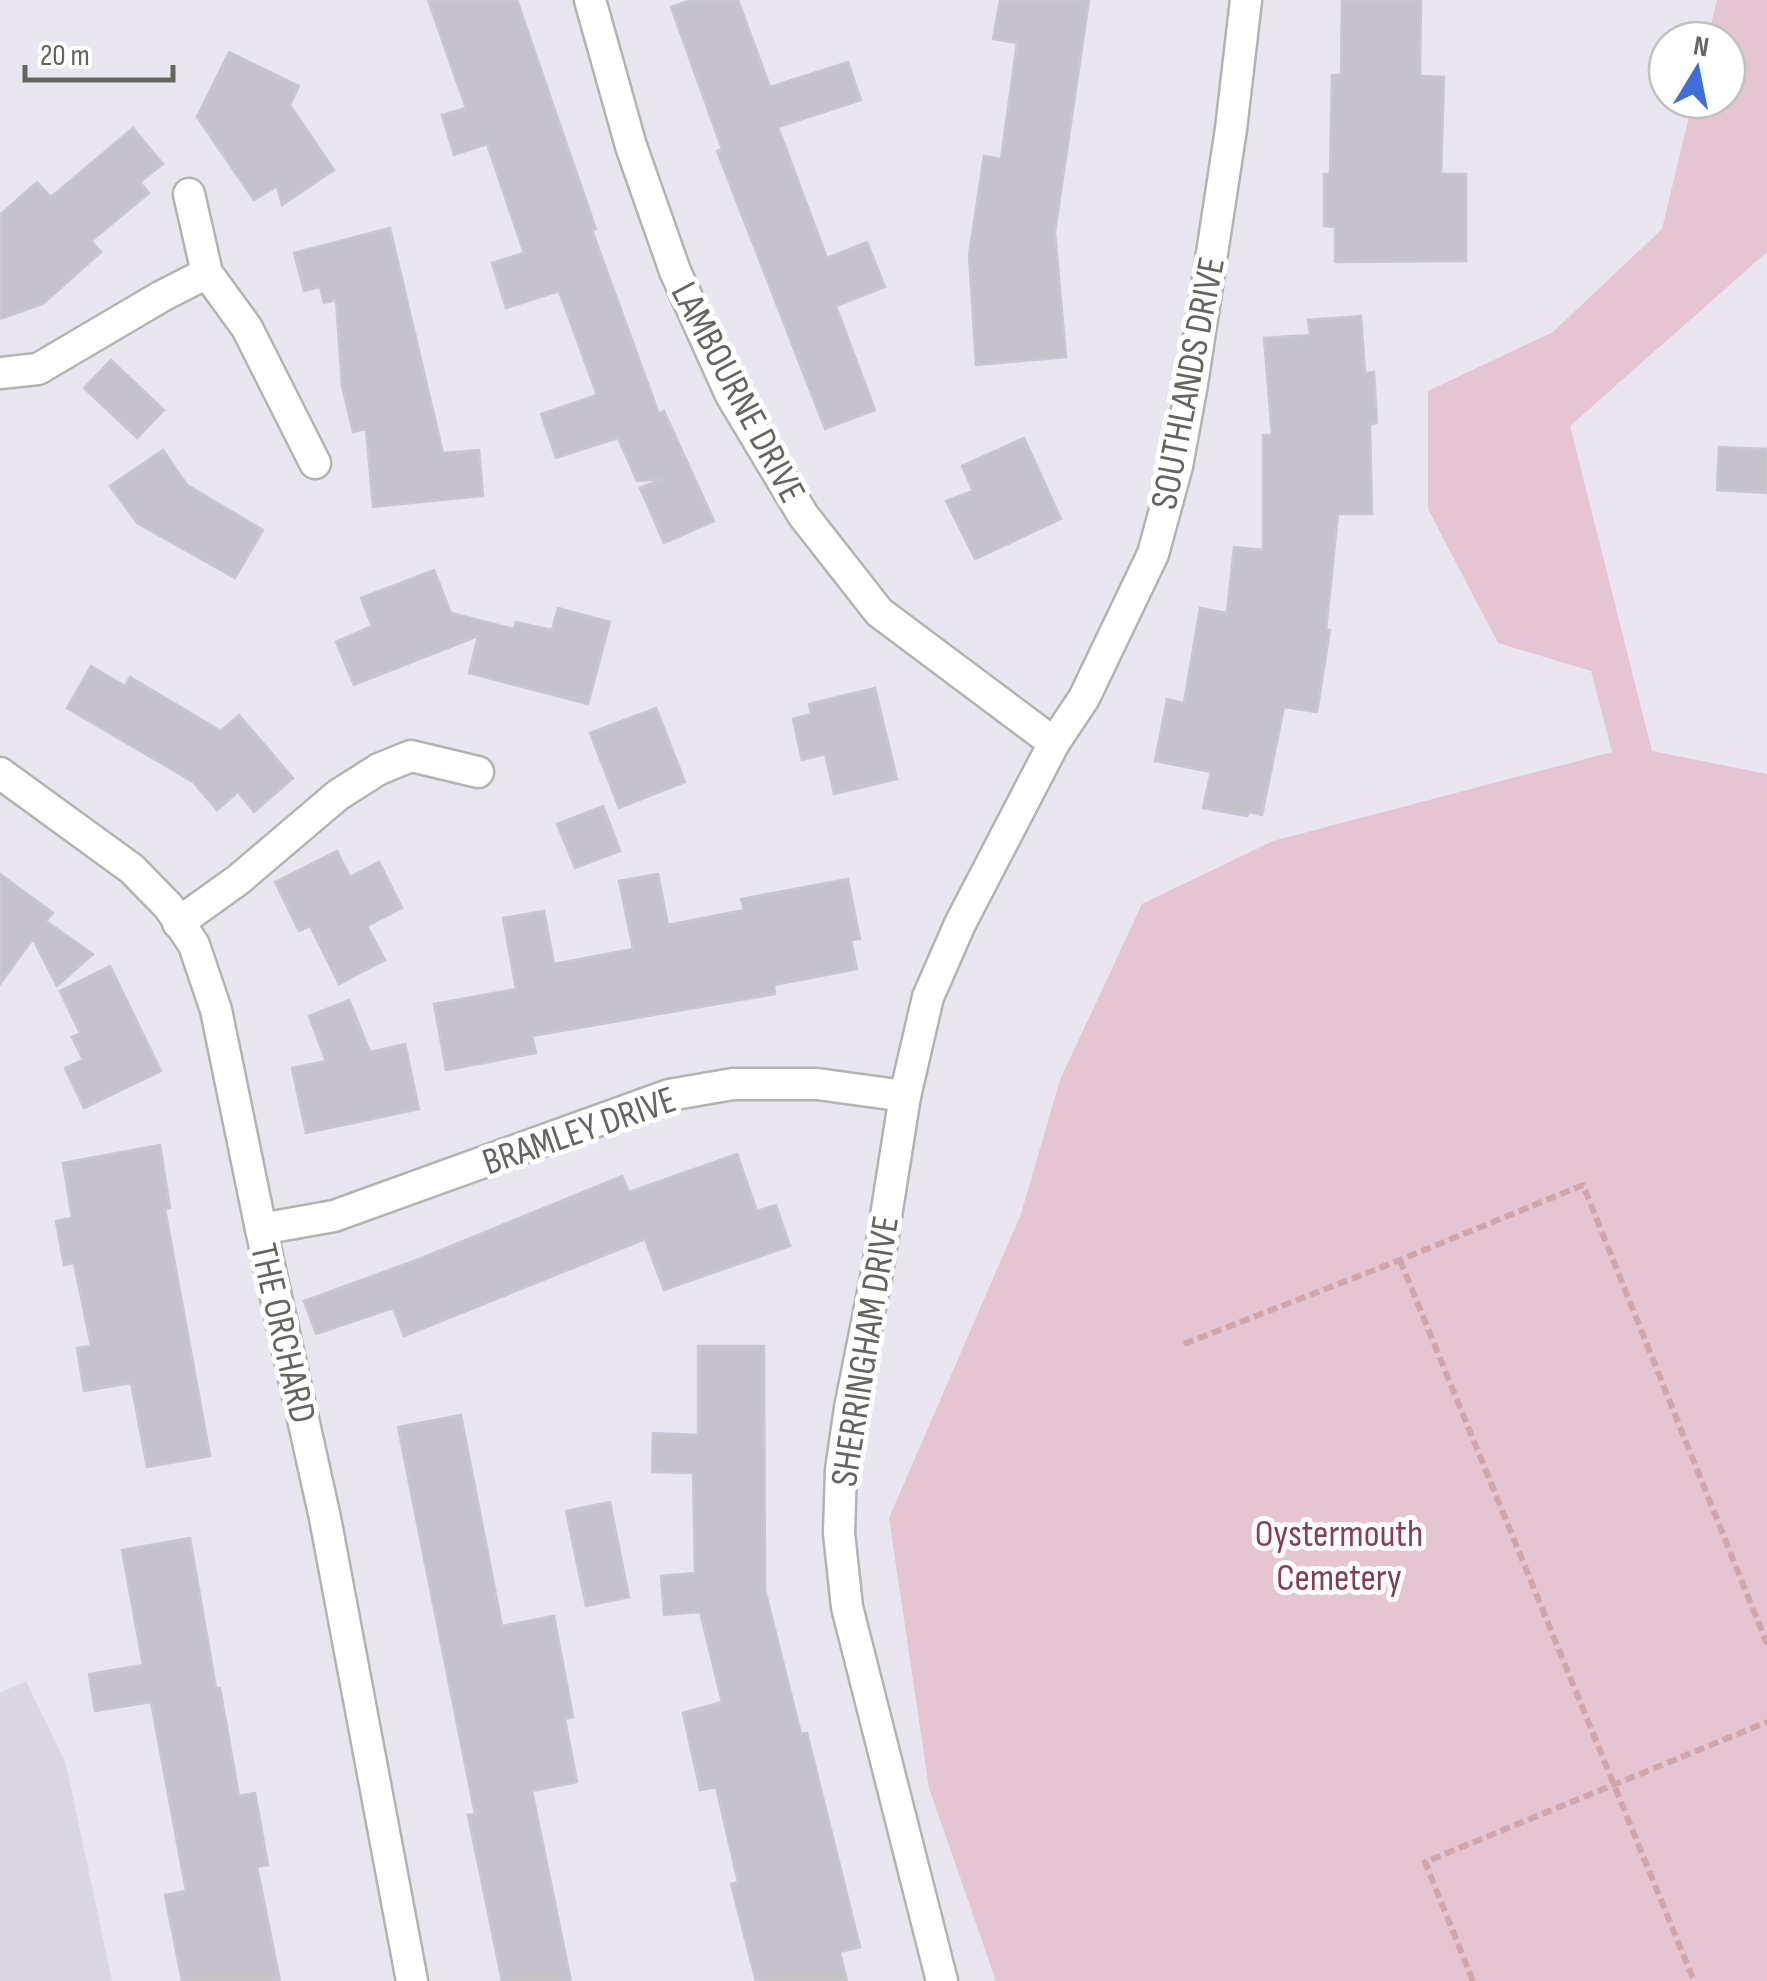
<svg xmlns="http://www.w3.org/2000/svg" width="1767" height="1981" viewBox="0 0 1767 1981" font-family="'Sofia Sans Condensed',sans-serif">
	<rect width="100%" height="100%" fill="#eae6ef"/>
	<!-- education -->
	<path fill="#dad7e1" d="M 26,1681 L 66,1764 L 112,1981 L 0,1981 L 0,1693 Z"/>
	<!-- green -->
	<path fill="#e4c5d1" d="M 1717,0 L 1767,0 L 1767,252 L 1570,426 L 1652,751 L 1767,774 L 1767,1981 L 996,1981 L 929,1788 L 889,1518 L 1021,1214 L 1060,1080 L 1142,904 L 1273,841 L 1612,752 L 1591,671 L 1498,643 L 1428,509 L 1428,391 L 1553,332 L 1662,229 L 1693,100 L 1727,100 L 1727,40 L 1707,40 Z"/>
	<!-- building -->
	<g fill="#c5c2ca" stroke="#c9c5d3" stroke-width="2.5">
		<path d="M 428,0 L 517,0 L 596,229 L 592,230 L 659,414 L 664,411 L 714,521 L 664,543 L 640,488 L 662,479 L 637,481 L 618,438 L 556,458 L 541,414 L 597,395 L 559,291 L 506,308 L 492,263 L 524,253 L 487,144 L 454,155 L 442,115 L 466,108 Z"/>
		<path d="M 692,0 L 738,0 L 770,87 L 848,62 L 861,100 L 778,127 L 827,258 L 867,242 L 885,287 L 836,306 L 875,410 L 825,429 L 717,151 L 722,149 L 671,7 Z"/>
		<path d="M 1000,0 L 1089,0 L 1055,232 L 1066,357 L 976,365 L 969,255 L 984,156 L 1001,159 L 1017,43 L 993,39 Z"/>
		<path d="M 1342,0 L 1421,0 L 1420,76 L 1444,77 L 1441,174 L 1466,174 L 1466,261 L 1335,262 L 1335,227 L 1324,226 L 1324,174 L 1330,174 L 1332,75 L 1341,75 Z"/>
		<path d="M 229,52 L 299,86 L 290,105 L 334,170 L 282,205 L 277,186 L 254,200 L 197,117 Z"/>
		<path d="M 133,128 L 163,164 L 140,182 L 149,193 L 91,241 L 101,252 L 43,304 L 0,319 L 0,215 L 37,182 L 51,197 Z"/>
		<path d="M 390,228 L 443,453 L 479,450 L 483,496 L 373,507 L 366,429 L 353,432 L 342,386 L 336,300 L 324,303 L 320,287 L 304,291 L 294,253 Z"/>
		<path d="M 1361,316 L 1365,373 L 1374,372 L 1377,423 L 1370,424 L 1372,514 L 1338,514 L 1326,630 L 1330,630 L 1317,712 L 1284,707 L 1262,815 L 1249,812 L 1247,816 L 1203,808 L 1211,772 L 1155,761 L 1167,699 L 1184,703 L 1200,608 L 1227,613 L 1234,547 L 1263,550 L 1263,435 L 1272,435 L 1264,338 L 1310,335 L 1308,320 Z"/>
		<path d="M 111,360 L 164,410 L 137,438 L 84,388 Z"/>
		<path d="M 1024,438 L 1061,519 L 975,559 L 946,501 L 973,491 L 962,466 Z"/>
		<path d="M 1719,447 L 1767,449 L 1767,493 L 1717,490 Z"/>
		<path d="M 163,450 L 187,485 L 263,530 L 235,578 L 137,523 L 110,486 Z"/>
		<path d="M 434,570 L 451,613 L 514,629 L 516,622 L 552,630 L 558,608 L 610,622 L 588,704 L 469,673 L 478,636 L 354,685 L 336,642 L 372,626 L 361,598 Z"/>
		<path d="M 91,666 L 125,686 L 130,677 L 221,731 L 239,715 L 293,778 L 254,812 L 238,792 L 217,810 L 193,782 L 67,708 Z"/>
		<path d="M 875,688 L 897,779 L 834,794 L 825,754 L 802,760 L 793,719 L 811,714 L 809,704 Z"/>
		<path d="M 656,708 L 685,782 L 619,808 L 590,733 Z"/>
		<path d="M 603,806 L 620,851 L 575,868 L 557,824 Z"/>
		<path d="M 337,851 L 350,877 L 379,862 L 402,908 L 367,926 L 385,960 L 339,984 L 310,926 L 299,931 L 275,882 Z"/>
		<path d="M 0,874 L 53,913 L 46,921 L 93,954 L 57,986 L 33,939 L 0,984 Z"/>
		<path d="M 658,874 L 668,925 L 744,910 L 741,899 L 848,879 L 860,939 L 851,940 L 857,969 L 774,985 L 775,994 L 532,1036 L 536,1053 L 446,1070 L 434,1004 L 516,989 L 503,918 L 544,911 L 554,964 L 633,949 L 619,881 Z"/>
		<path d="M 110,966 L 161,1071 L 84,1108 L 65,1068 L 83,1060 L 72,1037 L 80,1033 L 60,991 Z"/>
		<path d="M 349,1000 L 370,1052 L 405,1044 L 419,1109 L 306,1133 L 292,1068 L 326,1061 L 309,1016 Z"/>
		<path d="M 160,1145 L 170,1208 L 165,1209 L 210,1456 L 147,1467 L 131,1383 L 84,1391 L 77,1348 L 91,1346 L 74,1263 L 64,1265 L 56,1221 L 72,1218 L 63,1163 Z"/>
		<path d="M 737,1154 L 757,1211 L 776,1205 L 790,1246 L 664,1290 L 645,1239 L 404,1336 L 393,1308 L 316,1334 L 304,1301 L 419,1259 L 622,1176 L 629,1192 Z"/>
		<path d="M 698,1346 L 764,1346 L 765,1590 L 801,1734 L 807,1733 L 860,1947 L 840,1952 L 847,1981 L 756,1981 L 731,1884 L 738,1882 L 716,1787 L 700,1790 L 683,1713 L 722,1702 L 700,1612 L 664,1615 L 661,1576 L 695,1573 L 693,1473 L 652,1472 L 653,1433 L 698,1435 Z"/>
		<path d="M 461,1415 L 502,1626 L 554,1616 L 573,1717 L 565,1719 L 577,1782 L 532,1791 L 571,1981 L 502,1981 L 468,1815 L 475,1814 L 398,1427 Z"/>
		<path d="M 610,1502 L 629,1597 L 586,1606 L 566,1511 Z"/>
		<path d="M 190,1538 L 216,1688 L 220,1688 L 239,1796 L 255,1793 L 268,1865 L 257,1867 L 280,1981 L 182,1981 L 165,1895 L 186,1891 L 151,1702 L 95,1711 L 89,1674 L 143,1665 L 122,1550 Z"/>
	</g>
	<g fill="none" stroke-linecap="round" stroke-linejoin="round">
		<!-- minor casing -->
		<g stroke="#b3b4af" stroke-width="35">
			<g id="minor">
				<path d="M 590,0 L 631,146 L 675,271 L 731,395 L 803,515 L 879,612 L 1054,743"/>
				<path d="M 189,194 L 207,273 L 247,328 L 315,463"/>
				<path d="M 0,373 L 38,369 L 162,296 L 207,273"/>
				<path d="M 0,773 L 132,869 L 169,907 L 194,945 L 216,1010 L 261,1229 L 325,1518 L 412,1981"/>
				<path d="M 178,923 L 238,880 L 338,795 L 379,769 L 411,756 L 478,772"/>
				<path d="M 261,1229 L 334,1216 L 669,1095 L 733,1084 L 817,1084 L 905,1096"/>
				<path d="M 942,1981 L 847,1607 L 839,1533 L 841,1470 L 850,1408 L 877,1273 L 905,1096 L 928,997 L 960,924 L 1054,743 L 1084,698 L 1153,554 L 1177,466 L 1192,384 L 1231,129 L 1246,0"/>
			</g>
		</g>
		<!-- path -->
		<g stroke="#d0a6ab" stroke-width="6" stroke-dasharray="10 5" stroke-linecap="butt">
			<path d="M 1400,1260 L 1694,1981"/>
			<path d="M 1184,1344 L 1400,1260 L 1583,1185 L 1767,1644"/>
			<path d="M 1473,1981 L 1425,1862 L 1767,1722"/>
		</g>
		<!-- minor -->
		<use href="#minor" stroke="#fff" stroke-width="30"/>
	</g>
	<g text-anchor="middle" stroke-width="10" stroke-linejoin="round" paint-order="stroke">
		<!-- street labels -->
		<g font-size="38" fill="#64655e" stroke="#fff">
			<text transform="translate(1187 383) rotate(-79)" y="13">SOUTHLANDS DRIVE</text>
			<text transform="translate(739 392) rotate(62)" y="13">LAMBOURNE DRIVE</text>
			<text transform="translate(579 1130) rotate(-19)" y="13">BRAMLEY DRIVE</text>
			<text transform="translate(284 1333) rotate(77)" y="13">THE ORCHARD</text>
			<text transform="translate(864 1351) rotate(-81)" y="13">SHERRINGHAM DRIVE</text>
		</g>
		<!-- park labels -->
		<g font-size="38" fill="#843e55" stroke="#fff">
			<text x="1339" y="1546">Oystermouth<tspan x="1339" dy="44">Cemetery</tspan></text>
		</g>
	</g>
	<!-- north arrow -->
	<g transform="translate(1697 70) rotate(10)"><circle r="48" fill="#ffffff" stroke="#c1c1bf" stroke-width="2.5"/>
	<path d="M0-8L18 38L0 25L-18 38Z" fill="#406eda"/>
	<text y="-15" font-size="28" font-weight="bold" text-anchor="middle" fill="#64655e">N</text>
	</g>
	<!-- scale -->
	<path d="M25 65v15h148v-15" fill="none" stroke="#64655e" stroke-width="5"/>
	<text x="40" y="65" font-size="30" fill="#64655e" stroke="#ffffff" stroke-width="8" paint-order="stroke">20 m</text>
</svg>
